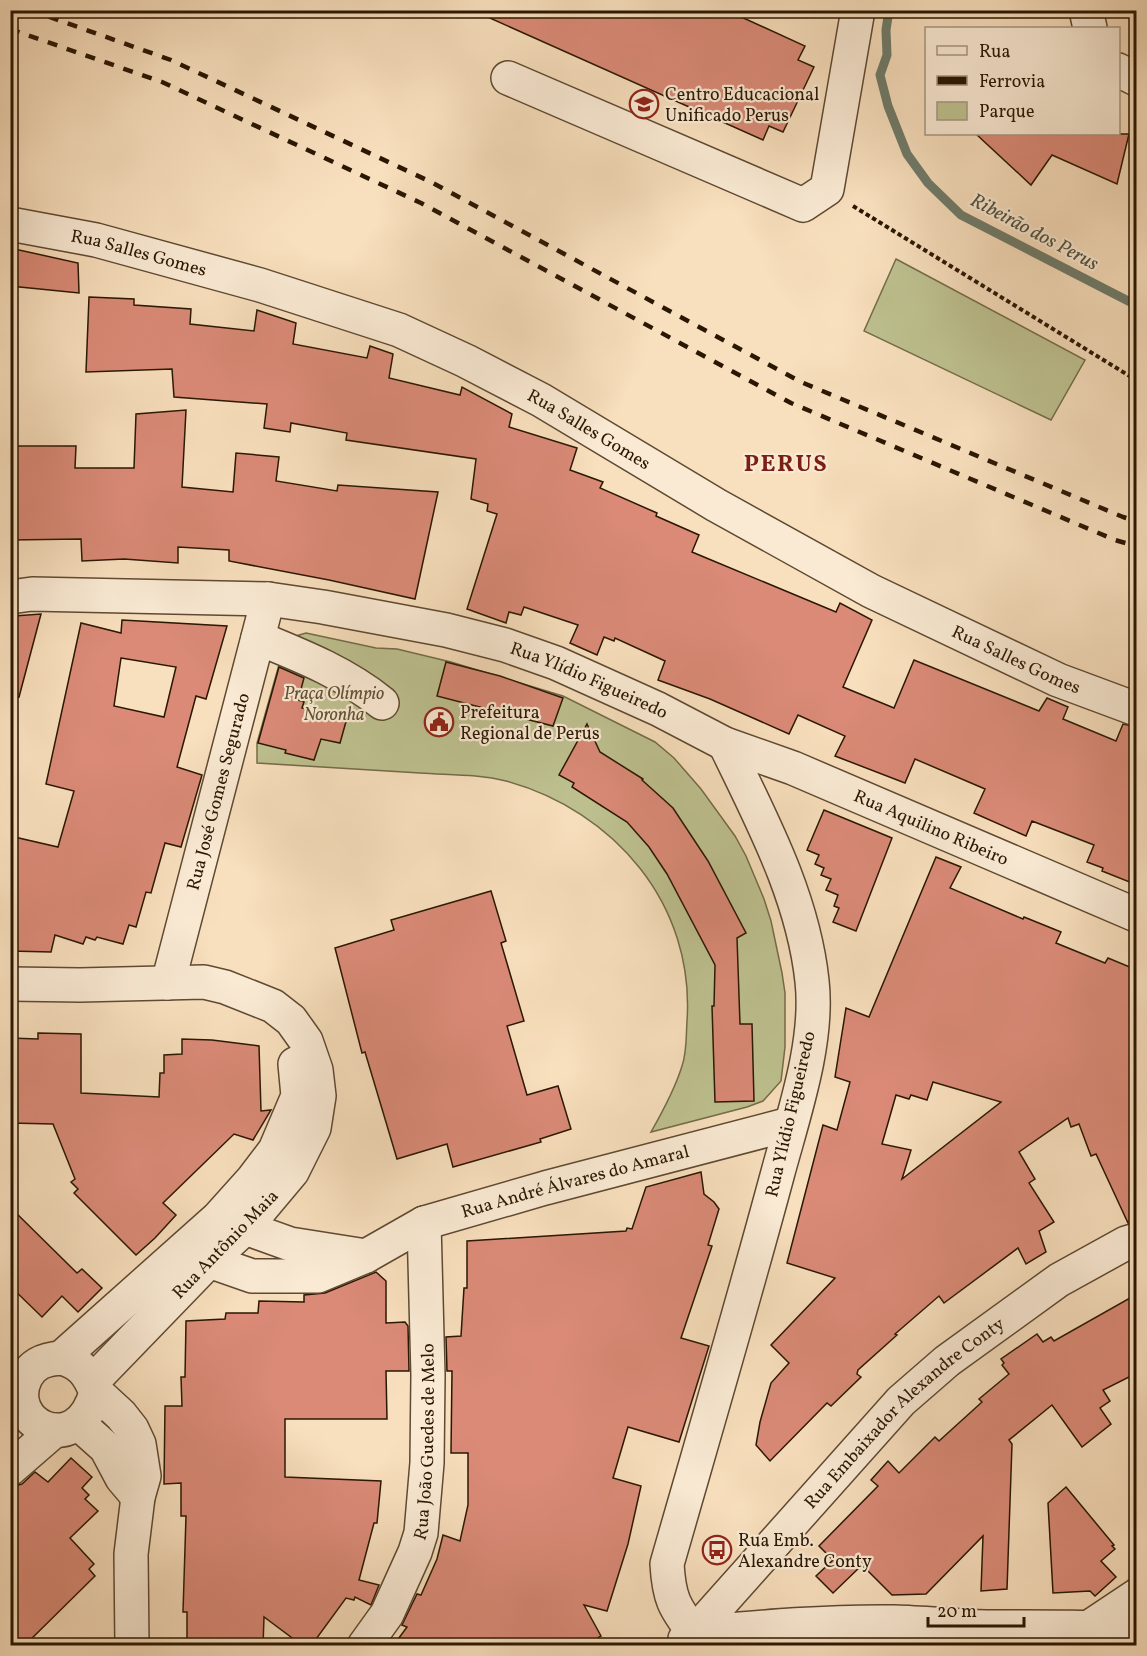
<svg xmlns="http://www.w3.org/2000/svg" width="1147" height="1656" viewBox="0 0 1147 1656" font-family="Vollkorn,serif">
	<rect width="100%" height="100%" fill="#f8dfbd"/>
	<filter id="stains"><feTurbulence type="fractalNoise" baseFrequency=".00333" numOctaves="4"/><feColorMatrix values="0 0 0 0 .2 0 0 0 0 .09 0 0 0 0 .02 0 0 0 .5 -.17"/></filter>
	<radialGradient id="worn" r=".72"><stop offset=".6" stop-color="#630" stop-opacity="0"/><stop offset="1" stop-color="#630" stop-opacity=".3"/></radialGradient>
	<!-- green -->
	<g fill="#bec190" stroke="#746c49" stroke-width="1.5">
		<path d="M 896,259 L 1085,360 L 1051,420 L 864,331 Z"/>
		<path d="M 306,633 L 376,648 L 397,649 L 451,662 L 563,696 L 655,742 L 674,758 L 701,789 L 735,836 L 746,856 L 764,899 L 771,921 L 782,973 L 785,993 L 785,1047 L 781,1081 L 763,1101 L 747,1107 L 651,1132 C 663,1111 675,1089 682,1066 C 687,1052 686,1036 687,1021 C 695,905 615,811 506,781 C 479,774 448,775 420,773 C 366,770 312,766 257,763 L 257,743 L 280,661 L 296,636 Z"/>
	</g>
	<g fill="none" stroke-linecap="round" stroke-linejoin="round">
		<!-- stream -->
		<path stroke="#6f7b6a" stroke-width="9" d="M 889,10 L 886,30 L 887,55 L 880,75 L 888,106 L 907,154 L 928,183 L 961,215 L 1136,305"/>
	</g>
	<!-- building -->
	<g fill="#da8a77" stroke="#2a1702" stroke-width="1.5" fill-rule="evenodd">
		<path d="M 472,10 L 726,10 L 805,46 L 798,60 L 814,67 L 783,132 L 769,126 L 763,140 Z"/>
		<path d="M 976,134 L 1129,134 L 1117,184 L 1052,155 L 1031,185 Z"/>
		<path d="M 10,248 L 78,263 L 79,293 L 10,286 Z"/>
		<path d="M 89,297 L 134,299 L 134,305 L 191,309 L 190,324 L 254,331 L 257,310 L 296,323 L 293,344 L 367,358 L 370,346 L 393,354 L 389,378 L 460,395 L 462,387 L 512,414 L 509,427 L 577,448 L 570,470 L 603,482 L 600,488 L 657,513 L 656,516 L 699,535 L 692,552 L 836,612 L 840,603 L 872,620 L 843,687 L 894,708 L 914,660 L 1039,711 L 1047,698 L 1068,707 L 1063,719 L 1116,741 L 1123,724 L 1137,727 L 1137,885 L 1102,871 L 1103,868 L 1087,862 L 1094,845 L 1032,821 L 1026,836 L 974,813 L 985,789 L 915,759 L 905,783 L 835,756 L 845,736 L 798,715 L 789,734 L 710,699 L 658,680 L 665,661 L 615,638 L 614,641 L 604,637 L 597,655 L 570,643 L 578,625 L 524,607 L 521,615 L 509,612 L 506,623 L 467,609 L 497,514 L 487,511 L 488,504 L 471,499 L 476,459 L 346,440 L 347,433 L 291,423 L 290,432 L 264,428 L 267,404 L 174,397 L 172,369 L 86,372 Z"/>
		<path d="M 186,410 L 182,487 L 233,492 L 236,453 L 279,457 L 276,481 L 337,491 L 338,485 L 438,492 L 415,599 L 329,580 L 229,561 L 229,550 L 178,547 L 178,563 L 124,559 L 82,561 L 81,539 L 10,540 L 10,446 L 76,446 L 75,468 L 134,468 L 136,414 Z"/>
		<path d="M 41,614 L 19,697 L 10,695 L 10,626 L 14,616 Z"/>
		<path d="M 122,620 L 227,626 L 206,699 L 196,696 L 177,767 L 202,775 L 181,847 L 165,843 L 151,893 L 146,892 L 136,927 L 129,925 L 123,944 L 97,937 L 95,940 L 86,937 L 83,944 L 55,935 L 51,952 L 10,951 L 10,836 L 58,847 L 74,791 L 46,784 L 81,623 L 121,633 ZM 121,658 L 176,667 L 164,717 L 114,706 Z"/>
		<path d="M 446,662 L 500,676 L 563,698 L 553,726 L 437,696 Z"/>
		<path d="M 279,667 L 304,678 L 298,700 L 304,702 L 302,708 L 347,718 L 340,743 L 321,739 L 314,760 L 285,753 L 286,750 L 258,743 Z"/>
		<path d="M 587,724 L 600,752 L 643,779 L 642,780 L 673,808 L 708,861 L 746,933 L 737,938 L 740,1024 L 752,1024 L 754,1101 L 715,1102 L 712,1006 L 714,1006 L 715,965 L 667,874 L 649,847 L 627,822 L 572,787 L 574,783 L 559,775 Z"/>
		<path d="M 824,810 L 892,838 L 856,931 L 833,922 L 839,908 L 834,906 L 838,895 L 826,890 L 831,879 L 821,875 L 824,868 L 815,864 L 819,855 L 807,850 Z"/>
		<path d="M 936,857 L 961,867 L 950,888 L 1023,919 L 1024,917 L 1061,932 L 1056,943 L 1105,963 L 1108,958 L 1137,970 L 1137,1222 L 1128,1223 L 1096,1154 L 1091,1156 L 1079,1124 L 1071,1127 L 1068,1118 L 1019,1152 L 1035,1179 L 1029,1183 L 1054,1222 L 1039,1231 L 1046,1252 L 1026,1264 L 1018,1248 L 944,1303 L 939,1296 L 895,1334 L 897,1335 L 858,1370 L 857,1374 L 861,1377 L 831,1406 L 827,1403 L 770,1461 L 756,1445 L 760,1422 L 771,1383 L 789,1363 L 771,1345 L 835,1278 L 787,1263 L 823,1125 L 837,1130 L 850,1082 L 835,1077 L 846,1008 L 869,1017 ZM 933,1082 L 1001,1102 L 902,1179 L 911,1150 L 882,1144 L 896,1095 L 909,1099 L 911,1095 L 927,1100 Z"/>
		<path d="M 491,891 L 506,941 L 501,943 L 524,1021 L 507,1026 L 527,1095 L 558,1086 L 571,1129 L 540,1139 L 541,1142 L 453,1167 L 447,1144 L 397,1159 L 365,1052 L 362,1053 L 335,948 L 394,930 L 391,920 Z"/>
		<path d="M 38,1033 L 81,1034 L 81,1093 L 159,1097 L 160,1073 L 164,1073 L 164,1055 L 182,1054 L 182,1039 L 212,1040 L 259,1046 L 261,1111 L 271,1110 L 253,1140 L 234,1134 L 163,1203 L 176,1215 L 155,1238 L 136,1255 L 74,1193 L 78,1189 L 71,1182 L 75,1179 L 53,1124 L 10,1123 L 10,1038 L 38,1039 Z"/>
		<path d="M 701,1172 L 704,1194 L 714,1202 L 719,1209 L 708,1245 L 712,1246 L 681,1338 L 709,1346 L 679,1442 L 628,1427 L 613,1478 L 641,1486 L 628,1544 L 607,1611 L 584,1605 L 601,1636 L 585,1646 L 393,1646 L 407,1627 L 402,1625 L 417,1594 L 421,1595 L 437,1559 L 443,1535 L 460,1541 L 468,1505 L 468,1453 L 451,1453 L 452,1371 L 447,1371 L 446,1337 L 461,1336 L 464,1288 L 467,1288 L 467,1241 L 626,1231 L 627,1228 L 632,1229 L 646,1187 Z"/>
		<path d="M 10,1207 L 77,1273 L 82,1269 L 102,1288 L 78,1312 L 62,1296 L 42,1317 L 10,1286 Z"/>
		<path d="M 376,1272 L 386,1281 L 386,1323 L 405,1322 L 408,1326 L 409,1371 L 386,1371 L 387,1419 L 285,1419 L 285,1477 L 381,1481 L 377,1523 L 374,1523 L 359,1580 L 379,1585 L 371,1605 L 355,1597 L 354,1600 L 346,1598 L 311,1646 L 303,1646 L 264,1617 L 263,1646 L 196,1646 L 196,1641 L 187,1641 L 187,1612 L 183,1612 L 186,1516 L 181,1516 L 181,1483 L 164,1484 L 165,1406 L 182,1406 L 181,1377 L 185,1377 L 186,1321 L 225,1319 L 226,1313 L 258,1313 L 259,1301 L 304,1302 L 304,1295 L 325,1293 Z"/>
		<path d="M 1137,1294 L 1137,1373 L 1103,1390 L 1110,1401 L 1100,1408 L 1111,1424 L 1082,1447 L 1052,1405 L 1009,1440 L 1012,1444 L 1007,1589 L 981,1591 L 983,1536 L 926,1594 L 892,1595 L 862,1565 L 833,1593 L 816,1576 L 833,1560 L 819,1546 L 878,1486 L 871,1480 L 888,1461 L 899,1473 L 935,1437 L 939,1441 L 982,1402 L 979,1399 L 1009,1374 L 1002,1365 L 1004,1363 L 1001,1359 L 1037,1334 L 1043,1342 L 1051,1337 L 1054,1341 Z"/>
		<path d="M 71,1458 L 92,1477 L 82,1488 L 89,1495 L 85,1499 L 98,1511 L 70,1538 L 94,1564 L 89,1569 L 95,1576 L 24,1646 L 10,1646 L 10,1487 L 22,1484 L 35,1472 L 48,1482 Z"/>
		<path d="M 1066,1487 L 1114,1545 L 1112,1546 L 1115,1549 L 1101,1561 L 1116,1577 L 1095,1596 L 1090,1591 L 1053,1593 L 1048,1503 Z"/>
	</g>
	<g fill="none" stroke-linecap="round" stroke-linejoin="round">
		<!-- minor casing -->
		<g stroke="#5e4931" stroke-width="36">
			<g id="minor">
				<path d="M 1086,10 L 1090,28"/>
				<path d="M 1118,70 L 1136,79"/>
				<path d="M 508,78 L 803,205 L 827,189 L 858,10"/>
				<path id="s1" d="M 10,224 L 96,240 L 260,285 L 399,330 L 466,361 L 541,400 L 716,505 L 871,591 L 1058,680 L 1136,709"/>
				<path id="s2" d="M 10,597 L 32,594 L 268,599 L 323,607 L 446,630 L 505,645 L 556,663 L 658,709 L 725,744 L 793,768 L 1136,915"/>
				<path d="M 258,638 C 302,656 345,673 382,703"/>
				<path d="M 725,744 C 761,819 803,896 812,981 C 819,1043 793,1116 777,1176 C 742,1306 704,1435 667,1564 C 669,1598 674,1607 694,1633 C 761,1627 827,1621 895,1622 C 925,1623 956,1626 986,1627 C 1036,1627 1086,1626 1136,1631"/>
				<path id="s3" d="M 168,983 L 268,599"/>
				<path d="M 10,984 L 80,985 L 204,982 L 225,987 L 273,1006 L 291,1020 L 306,1041 L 316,1070 L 319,1096 L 314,1128 L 292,1172 L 245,1228 L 209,1261 L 92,1382"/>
				<path d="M 226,1221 L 290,1244 L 366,1256"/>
				<path id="s4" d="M 186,1247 L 209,1261 L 252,1276 L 318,1276 L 366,1256 L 424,1223 L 545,1188 L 790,1124"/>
				<path d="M 61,1358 L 218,1218 L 253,1179 L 275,1150 L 298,1096 L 295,1064"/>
				<path d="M 61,1358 C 81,1363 88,1373 96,1392 C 77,1462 3,1423 26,1377 C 33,1363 46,1359 61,1358 Z"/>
				<path d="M 96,1392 L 121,1415 L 132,1429 L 139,1444 L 144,1476 L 138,1497 L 131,1554 L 132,1646"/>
				<path d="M 79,1424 L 106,1448 L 122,1478 L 138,1497"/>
				<path d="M 10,1469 L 55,1430"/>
				<path d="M 1091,1626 L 1136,1596"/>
				<path id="s5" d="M 685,1639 L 694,1633 L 901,1401 L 947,1361 L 1059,1280 L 1126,1243 L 1136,1240"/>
				<path id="s6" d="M 364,1646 L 387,1614 L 415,1552 L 421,1533 L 427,1463 L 428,1375 L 424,1223"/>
			</g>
		</g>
		<!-- path -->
		<path stroke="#2a1702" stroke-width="4" stroke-dasharray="4.5 3" stroke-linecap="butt" d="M 853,206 L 1136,380"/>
		<!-- minor -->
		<use href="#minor" stroke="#faead4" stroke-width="33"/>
		<!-- rail -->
		<g stroke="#2a1702" stroke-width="4.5" stroke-dasharray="10 10" stroke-linecap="butt">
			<path d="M 30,10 L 171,60 L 431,182 L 801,382 L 1123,517 L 1136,521"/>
			<path d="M 10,29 L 162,82 L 421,203 L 791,403 L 1115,540 L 1136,546"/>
		</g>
	</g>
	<!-- icons -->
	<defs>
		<g id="school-ring" transform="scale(1.5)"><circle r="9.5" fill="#faead4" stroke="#8f2418" stroke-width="1.5"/><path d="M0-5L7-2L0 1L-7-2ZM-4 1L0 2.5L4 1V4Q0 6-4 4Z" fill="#8f2418"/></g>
		<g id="civic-ring" transform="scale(1.5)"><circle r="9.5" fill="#faead4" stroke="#8f2418" stroke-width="1.5"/><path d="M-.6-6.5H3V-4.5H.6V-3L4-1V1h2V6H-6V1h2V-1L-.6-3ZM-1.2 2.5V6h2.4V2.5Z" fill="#8f2418"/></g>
		<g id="bus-ring" transform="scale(1.5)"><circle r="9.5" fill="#faead4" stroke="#8f2418" stroke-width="1.5"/><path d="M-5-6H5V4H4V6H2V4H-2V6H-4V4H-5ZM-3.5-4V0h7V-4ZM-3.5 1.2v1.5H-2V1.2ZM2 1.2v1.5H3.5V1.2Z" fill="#8f2418"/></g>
	</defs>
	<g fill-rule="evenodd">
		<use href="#school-ring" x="644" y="104"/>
		<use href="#civic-ring" x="439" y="722"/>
		<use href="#bus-ring" x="717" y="1550"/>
	</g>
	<g text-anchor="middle" stroke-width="4.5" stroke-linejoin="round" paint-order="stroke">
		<!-- poi labels -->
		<g font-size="18" fill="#2a1702" stroke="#faead4" text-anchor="start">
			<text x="665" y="100">Centro Educacional<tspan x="665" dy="21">Unificado Perus</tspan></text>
			<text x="460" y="718">Prefeitura<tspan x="460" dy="21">Regional de Perus</tspan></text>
			<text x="738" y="1546">Rua Emb.<tspan x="738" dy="21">Alexandre Conty</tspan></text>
		</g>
		<!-- street labels -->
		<g font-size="18" fill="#2a1702" stroke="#faead4">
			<text dy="6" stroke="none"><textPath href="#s1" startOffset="132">Rua Salles Gomes</textPath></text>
			<text dy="6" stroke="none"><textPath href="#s1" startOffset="618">Rua Salles Gomes</textPath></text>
			<text dy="6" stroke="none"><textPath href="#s1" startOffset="1104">Rua Salles Gomes</textPath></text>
			<text dy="6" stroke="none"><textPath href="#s2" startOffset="591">Rua Ylídio Figueiredo</textPath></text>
			<text dy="6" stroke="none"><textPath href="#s3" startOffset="198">Rua José Gomes Segurado</textPath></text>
			<text dy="6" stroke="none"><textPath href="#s2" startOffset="964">Rua Aquilino Ribeiro</textPath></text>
			<text transform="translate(790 1114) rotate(-77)" y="6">Rua Ylídio Figueiredo</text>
			<text dy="6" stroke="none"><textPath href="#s4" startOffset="414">Rua André Álvares do Amaral</textPath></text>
			<text transform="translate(225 1244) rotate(-46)" y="6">Rua Antônio Maia</text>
			<text dy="6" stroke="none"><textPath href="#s5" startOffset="316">Rua Embaixador Alexandre Conty</textPath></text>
			<text dy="6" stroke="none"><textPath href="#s6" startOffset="219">Rua João Guedes de Melo</textPath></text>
		</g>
		<!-- park labels -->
		<g font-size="18" font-style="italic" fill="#5e5234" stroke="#faead4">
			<text x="334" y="699">Praça Olímpio<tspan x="334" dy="21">Noronha</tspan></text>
		</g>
		<!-- water labels -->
		<g font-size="20" font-style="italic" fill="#52513f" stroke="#faead4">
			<text transform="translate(1035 231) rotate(28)" y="7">Ribeirão dos Perus</text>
		</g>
		<!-- district labels -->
		<g font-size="24" font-weight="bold" letter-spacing="1.5" fill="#7a1f14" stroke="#faead4">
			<text x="786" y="471">PERUS</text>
		</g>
	</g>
	<!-- margin -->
	<rect width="1147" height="1656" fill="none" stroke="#f8dfbd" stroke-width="36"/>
	<rect x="12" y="12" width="1123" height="1632" fill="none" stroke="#2a1702" stroke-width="3"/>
	<rect x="18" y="18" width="1111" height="1620" fill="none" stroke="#2a1702" stroke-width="1.5"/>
	<!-- legend -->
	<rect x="925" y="27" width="195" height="108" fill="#faead4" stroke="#a79680" stroke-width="1.5"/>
	<rect x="937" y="46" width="30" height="9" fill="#faead4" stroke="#a79680" stroke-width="1.5"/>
	<text x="979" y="57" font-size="18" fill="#2a1702">Rua</text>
	<rect x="937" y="76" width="30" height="9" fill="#2a1702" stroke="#a79680" stroke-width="1.5"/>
	<text x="979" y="87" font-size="18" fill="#2a1702">Ferrovia</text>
	<rect x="937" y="102" width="30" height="18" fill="#bec190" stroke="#a79680" stroke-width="1.5"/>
	<text x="979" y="117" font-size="18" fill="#2a1702">Parque</text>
	<!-- scale -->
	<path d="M928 1617v9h96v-9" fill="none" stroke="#2a1702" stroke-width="3"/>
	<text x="937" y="1617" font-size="18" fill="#2a1702" stroke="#faead4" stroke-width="4.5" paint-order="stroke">20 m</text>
	<rect width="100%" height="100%" filter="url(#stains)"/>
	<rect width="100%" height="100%" fill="url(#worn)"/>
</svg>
